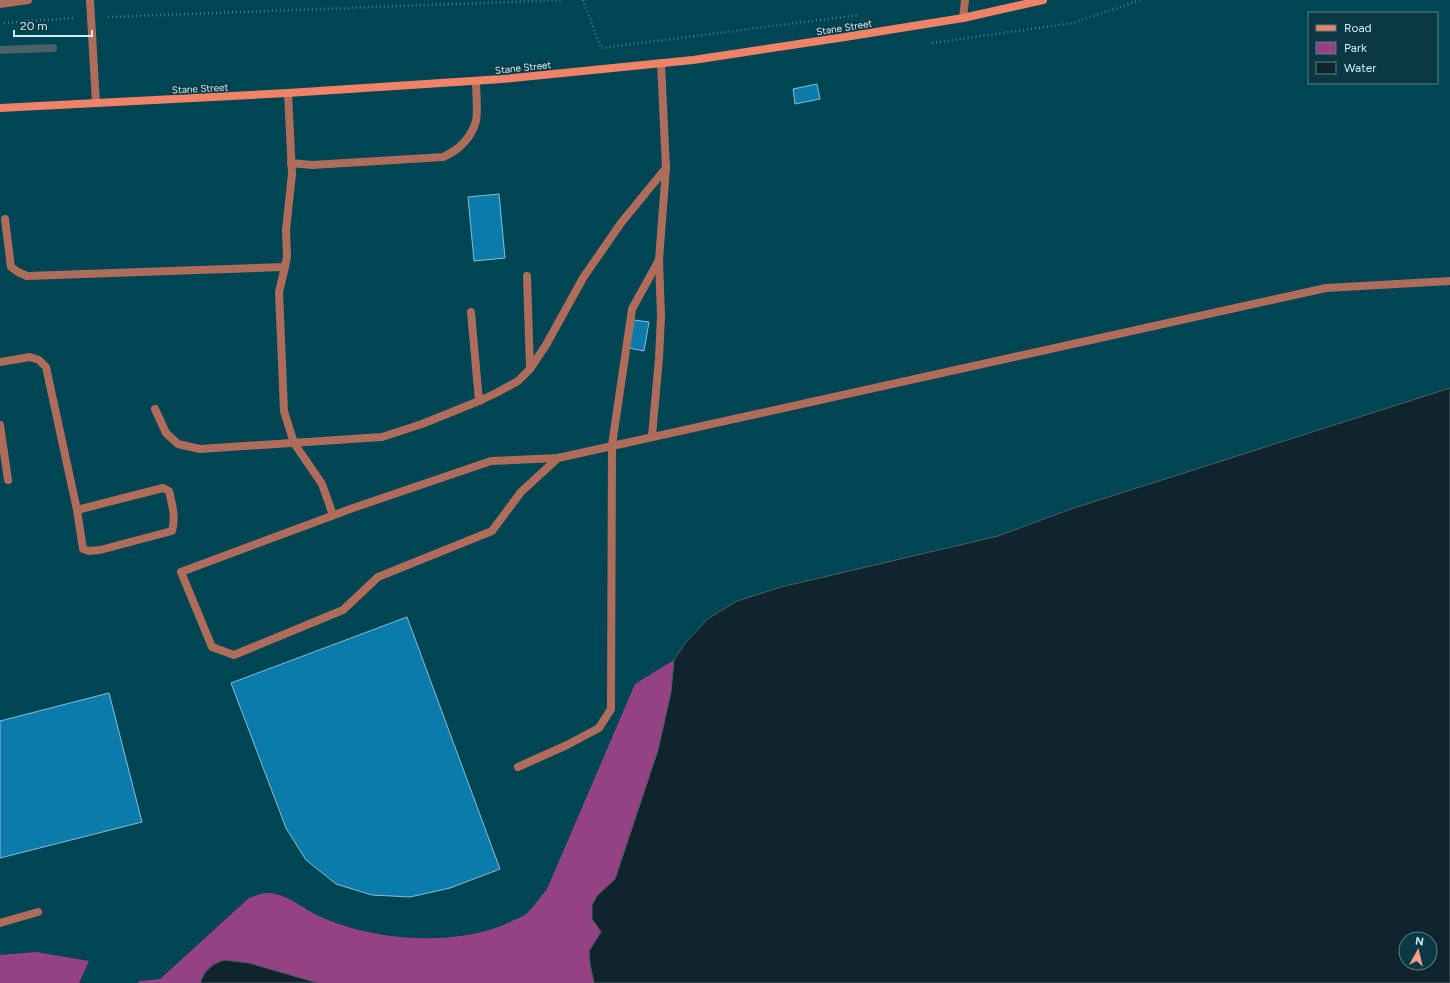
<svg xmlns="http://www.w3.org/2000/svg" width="1450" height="983" viewBox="0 0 1450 983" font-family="Figtree,sans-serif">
	<rect width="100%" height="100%" fill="#004553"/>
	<!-- green -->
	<g fill="#944284">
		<path d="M 674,660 L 671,692 L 658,750 L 615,879 L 597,896 L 592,919 L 601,932 L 589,951 L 590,964 L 594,983 L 318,983 L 249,963 L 224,960 L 213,964 L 204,973 L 200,983 L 137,983 L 140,981 L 160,979 L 249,898 C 255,896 262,893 267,893 C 289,894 301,908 319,916 C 372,941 459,948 512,921 C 516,919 521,917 525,915 C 533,908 540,897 547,889 L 635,684 Z"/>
		<path d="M 36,952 L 89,961 L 79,983 L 0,983 L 0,955 Z"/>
	</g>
	<!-- water -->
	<g fill="#10252b" stroke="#4a6168" fill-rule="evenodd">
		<path d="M 1450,388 L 1450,983 L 594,983 L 590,964 L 589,951 L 601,932 L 592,919 L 592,905 L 597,896 L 615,879 L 658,750 L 671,692 L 674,660 L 686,642 L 709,618 L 737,601 L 781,587 L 998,536 L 1071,509 ZM 1406,939 L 1430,939 L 1430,963 L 1406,963 Z"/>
		<path d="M 224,960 L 249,963 L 318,983 L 200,983 C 205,970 211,965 224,960 Z"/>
	</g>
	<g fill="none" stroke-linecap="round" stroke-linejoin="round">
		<!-- stream -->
		<path stroke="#4a6168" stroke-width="8" d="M 0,50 L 53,48"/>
	</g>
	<!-- building -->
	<g fill="#0b7bac" stroke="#8dbcd9">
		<path d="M 817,84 L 820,99 L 795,104 L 793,89 Z"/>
		<path d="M 499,194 L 505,258 L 474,261 L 468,197 Z"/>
		<path d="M 634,320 L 649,322 L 644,351 L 629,348 Z"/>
		<path d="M 407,617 L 500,869 L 450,888 L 410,897 L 372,895 L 336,884 L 306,860 L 286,828 L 231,683 Z"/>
		<path d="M 109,693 L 142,822 L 0,858 L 0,721 Z"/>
	</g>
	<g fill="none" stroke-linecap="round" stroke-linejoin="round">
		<!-- path -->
		<g stroke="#477e8a" stroke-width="2.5" stroke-dasharray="1 3" stroke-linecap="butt">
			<path d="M 583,0 L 601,48 L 859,15"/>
			<path d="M 108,17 L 562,0"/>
			<path d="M 4,23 L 73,18"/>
			<path d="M 932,43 L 1073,23 L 1140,0"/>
		</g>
		<!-- lane -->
		<g stroke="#b06c5a" stroke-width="8">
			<path d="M 963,18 L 965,0"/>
			<path d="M 291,163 L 312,165 L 443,157 C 459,150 471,138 476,121 C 478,112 476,91 476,81"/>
			<path d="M 5,219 L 11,267 L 18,272 L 27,276 L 285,267 L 287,256 L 286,230 L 292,174 L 288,93"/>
			<path d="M 285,267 L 279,292 L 284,411 L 294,443 L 322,484 L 333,515"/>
			<path d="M 527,276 L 530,369"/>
			<path d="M 471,312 L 479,401"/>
			<path d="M 0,362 L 30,357 L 39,360 L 46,367 L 77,510 L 83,549 L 89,551 L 100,550 L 172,531 C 176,517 172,504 169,491 L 163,488 L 77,510"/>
			<path d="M 155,409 L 166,433 L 178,444 L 200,449 L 382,437 L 422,424 L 479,401 L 496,393 L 518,381 L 530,369 L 546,345 L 583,278 L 621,223 L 666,168"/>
			<path d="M 0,425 L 8,480"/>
			<path d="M 652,436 L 659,358 L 661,316 L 659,260 L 666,168 L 661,63"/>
			<path d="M 558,458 L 521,492 L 492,531 L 378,577 L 343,610 L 234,655 L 212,647 L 181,572 L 353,508 L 491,461 L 558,458 L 1326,288 L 1450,281"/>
			<path d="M 518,767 L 567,745 L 599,728 L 611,709 L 612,445 L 632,309 L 659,260"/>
			<path d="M 0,923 L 38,912"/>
		</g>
		<!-- street -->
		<g stroke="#b06c5a" stroke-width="8">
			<path d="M 90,0 L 96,103"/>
			<path d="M 0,4 L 28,0"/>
		</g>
		<!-- secondary -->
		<path stroke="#f08367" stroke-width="8" d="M 0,108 L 288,93 L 502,79 L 693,60 L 845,37 L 963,18 L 1043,0"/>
	</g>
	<g text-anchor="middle" stroke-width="3" stroke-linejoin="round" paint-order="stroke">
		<!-- street labels -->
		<g font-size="10" fill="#d0edf5" stroke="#0a3944">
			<text transform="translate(844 27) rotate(-9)" y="4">Stane Street</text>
			<text transform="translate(523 67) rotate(-6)" y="4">Stane Street</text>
			<text transform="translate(200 88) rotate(-3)" y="4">Stane Street</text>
		</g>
	</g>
	<!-- legend -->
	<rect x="1308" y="12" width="130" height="72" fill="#0a3944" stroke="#59818b"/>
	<rect x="1316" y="25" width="20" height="6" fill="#f08367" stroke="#59818b"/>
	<text x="1344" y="32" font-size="12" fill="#d0edf5">Road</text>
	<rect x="1316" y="42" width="20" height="12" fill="#944284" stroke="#59818b"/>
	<text x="1344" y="52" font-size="12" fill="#d0edf5">Park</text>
	<rect x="1316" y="62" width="20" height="12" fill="#10252b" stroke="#59818b"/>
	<text x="1344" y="72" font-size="12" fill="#d0edf5">Water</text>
	<!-- north arrow -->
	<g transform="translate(1418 951) rotate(8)"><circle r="19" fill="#0a3944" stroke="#59818b"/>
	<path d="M0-3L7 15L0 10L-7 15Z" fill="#f49e87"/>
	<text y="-6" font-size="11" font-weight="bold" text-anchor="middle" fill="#d0edf5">N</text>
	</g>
	<!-- scale -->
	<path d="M14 30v6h78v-6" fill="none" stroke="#d0edf5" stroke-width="2"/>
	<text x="20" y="30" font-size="12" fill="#d0edf5" stroke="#0a3944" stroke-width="3" paint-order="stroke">20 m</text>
</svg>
